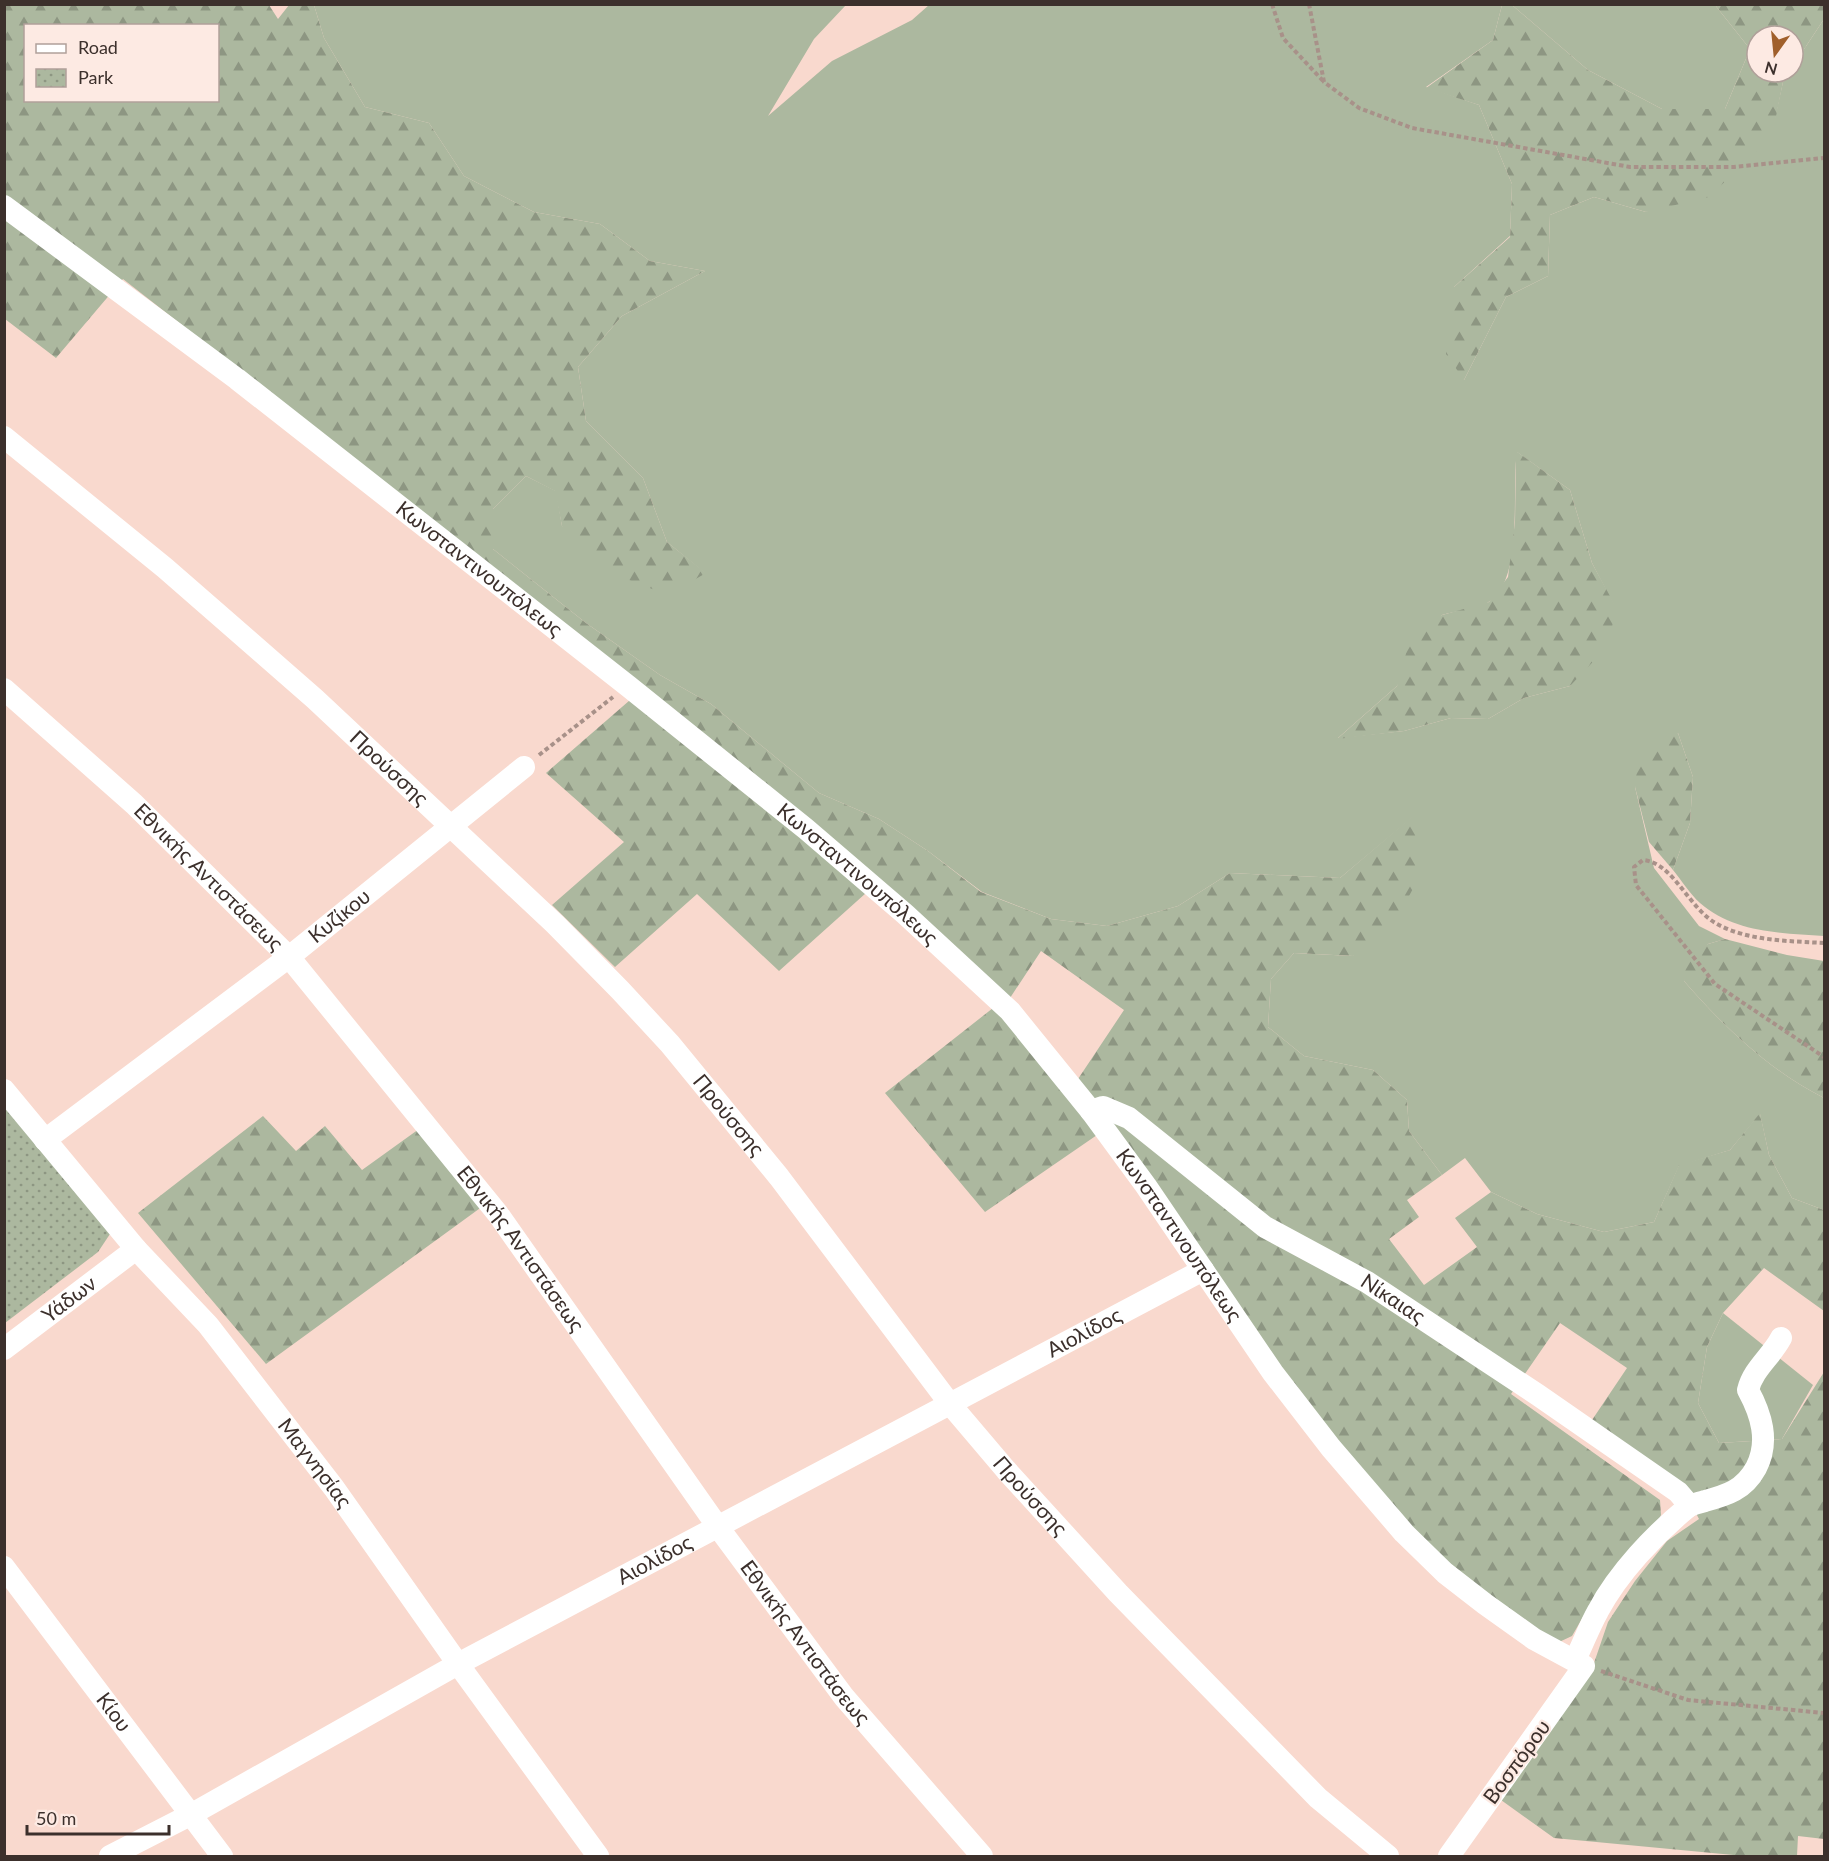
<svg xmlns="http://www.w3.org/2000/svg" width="1829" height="1861" viewBox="0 0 1829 1861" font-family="Lato,sans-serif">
	<defs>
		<pattern id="forest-firs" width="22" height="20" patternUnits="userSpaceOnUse" patternTransform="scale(1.5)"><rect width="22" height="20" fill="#acb89f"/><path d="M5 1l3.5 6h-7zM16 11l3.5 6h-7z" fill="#8d9682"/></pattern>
		<pattern id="park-dots" width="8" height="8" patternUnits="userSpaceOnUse" patternTransform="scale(1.5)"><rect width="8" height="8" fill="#acb89f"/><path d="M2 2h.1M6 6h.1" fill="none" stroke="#8d9682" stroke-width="1.8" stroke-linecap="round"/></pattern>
	</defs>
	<rect width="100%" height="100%" fill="#f9d9ce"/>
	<!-- grass -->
	<g fill="#acb89f" fill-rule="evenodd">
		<path d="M 314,5 L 846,5 L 814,39 L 768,116 L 832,61 L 912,20 L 929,5 L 1502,5 L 1493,40 L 1426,87 L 1479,105 L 1512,184 L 1510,236 L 1454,287 L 1464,380 L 1506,297 L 1548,276 L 1550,215 L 1594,197 L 1646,212 L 1771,136 L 1783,82 L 1790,72 L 1793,72 L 1793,66 L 1824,19 L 1824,936 C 1782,933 1734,933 1700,903 C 1690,894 1682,881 1673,870 L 1690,823 L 1693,777 L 1678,733 L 1635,787 L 1654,868 L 1699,926 L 1725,939 L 1708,944 L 1684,981 C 1724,1027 1769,1070 1824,1098 L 1824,1210 L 1792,1198 L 1769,1155 L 1760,1114 L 1730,1150 L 1679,1166 L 1654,1222 L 1604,1232 L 1537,1214 L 1491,1192 L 1465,1158 L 1442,1175 L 1409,1131 L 1407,1100 L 1373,1070 L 1304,1056 L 1268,1027 L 1271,979 L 1294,953 L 1353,956 L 1414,816 L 1340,878 L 1230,873 L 1178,906 L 1107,926 L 1051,919 L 982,892 L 928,851 L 879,819 L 819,793 L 711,704 L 660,675 L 586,623 L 493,549 L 493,509 L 526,476 L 556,491 L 562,526 L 705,573 L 667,542 L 643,478 L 586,421 L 578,367 L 622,316 L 705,271 L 650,261 L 600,224 L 534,212 L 464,176 L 429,123 L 365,107 L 324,38 ZM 1517,452 L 1570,490 L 1592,563 L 1616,609 L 1570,686 L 1524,698 L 1488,719 L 1451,718 L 1404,731 L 1338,738 L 1397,686 L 1442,615 C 1456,611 1474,609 1487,603 C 1525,583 1511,488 1517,452 Z"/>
		<path d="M 1512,5 L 1715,5 L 1750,49 L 1725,109 L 1662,109 L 1588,70 Z"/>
		<path d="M 1723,1313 L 1813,1385 L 1782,1439 L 1719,1443 L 1698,1403 L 1707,1347 Z"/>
	</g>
	<!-- forest -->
	<g fill="url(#forest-firs)" fill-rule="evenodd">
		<path d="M 4,5 L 269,5 L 278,19 L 289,5 L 314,5 L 324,38 L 365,107 L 429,123 L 464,176 L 534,212 L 600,224 L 650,261 L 705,271 L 622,316 L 578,367 L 586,421 L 643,478 L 667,542 L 706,573 L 668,595 L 595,567 L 562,526 L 555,491 L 526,476 L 493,509 L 493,549 L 586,623 L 660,675 L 711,704 L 819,793 L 879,819 L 928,851 L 981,892 L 1051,919 L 1107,926 L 1178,906 L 1230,873 L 1340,878 L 1414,815 L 1421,874 L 1391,929 L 1353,956 L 1294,953 L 1271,979 L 1268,1027 L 1304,1056 L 1373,1070 L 1407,1100 L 1409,1131 L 1442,1175 L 1407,1200 L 1419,1217 L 1389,1239 L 1424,1285 L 1477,1247 L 1455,1218 L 1491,1192 L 1537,1214 L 1604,1232 L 1654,1222 L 1679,1165 L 1730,1150 L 1760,1113 L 1769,1155 L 1792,1198 L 1824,1210 L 1824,1311 L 1764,1268 L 1723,1313 L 1707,1347 L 1698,1403 L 1719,1443 L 1782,1439 L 1824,1372 L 1824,1839 L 1798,1836 L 1797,1856 L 1744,1856 L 1554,1838 L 1501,1800 L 1594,1663 L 1608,1622 L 1635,1581 L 1667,1541 L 1699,1519 L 1685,1492 L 1592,1420 L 1627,1368 L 1560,1323 L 1511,1394 L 1660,1500 L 1661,1515 L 1654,1531 L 1591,1603 L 1572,1636 L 1557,1643 L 1442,1561 L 1379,1493 L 1097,1135 L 985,1212 L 885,1093 L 993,1008 L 1078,1079 L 1124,1010 L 1041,951 L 1010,998 L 866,893 L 779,971 L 697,894 L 615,967 L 552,905 L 624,842 L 546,773 L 645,687 L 123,279 L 56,358 L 5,319 ZM 26,26 L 218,26 L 218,100 L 26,100 Z"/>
		<path d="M 1502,5 L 1512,5 L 1588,70 L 1662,109 L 1725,109 L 1750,49 L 1715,5 L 1824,5 L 1824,19 L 1793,66 L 1793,36 L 1757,36 L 1757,72 L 1790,72 L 1783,82 L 1772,136 L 1709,197 L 1646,212 L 1594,197 L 1550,215 L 1548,276 L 1506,297 L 1464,380 L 1446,354 L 1454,287 L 1510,237 L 1512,184 L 1479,105 L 1426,88 L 1493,40 Z"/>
		<path d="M 1516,451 L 1570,490 L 1592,563 L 1617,609 L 1606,648 L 1570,686 L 1524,698 L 1488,719 L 1451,718 L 1404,731 L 1337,739 L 1397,686 L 1408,646 L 1442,615 L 1489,602 L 1508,577 L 1515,522 Z"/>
		<path d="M 1678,733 L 1693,777 L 1690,823 L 1673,870 L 1649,842 L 1635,787 L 1638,759 L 1652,744 Z"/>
		<path d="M 1725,939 L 1787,955 L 1824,961 L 1824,1098 C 1769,1070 1724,1027 1684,981 L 1686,961 L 1708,944 Z"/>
		<path d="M 263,1116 L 296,1151 L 325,1126 L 362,1170 L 419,1129 L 483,1206 L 266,1364 L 138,1213 Z"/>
	</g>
	<!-- park -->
	<path fill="url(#park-dots)" d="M 4,1104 L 110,1234 L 98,1252 L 5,1323 Z"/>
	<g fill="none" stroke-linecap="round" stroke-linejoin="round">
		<!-- path -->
		<g stroke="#a89189" stroke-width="4" stroke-dasharray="4.5 3" stroke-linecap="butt">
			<path d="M 1272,4 L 1283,38 L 1324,82"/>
			<path d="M 1309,4 L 1324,82 L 1359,108 L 1412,128 L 1630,167 L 1734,167 L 1824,158"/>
			<path d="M 539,755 L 613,697"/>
			<path d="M 1824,943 C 1789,941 1748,941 1717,924 C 1688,908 1674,863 1643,860 L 1634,867 L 1636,885 L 1715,984 L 1824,1057"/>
			<path d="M 1601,1671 L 1688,1700 L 1824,1713"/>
		</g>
		<!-- minor -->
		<g stroke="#fff" stroke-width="22">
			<path id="s1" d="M 4,206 L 237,379 L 628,686 L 806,829 L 905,914 L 1010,1011 L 1091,1111 L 1146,1186 L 1273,1373 L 1331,1448 L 1404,1533 L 1445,1573 L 1485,1604 L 1534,1639 L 1584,1666 L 1449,1856"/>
			<path id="s2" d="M 4,437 L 165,568 L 315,699 L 555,924 L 620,990 L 670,1044 L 779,1177 L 950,1404 L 1006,1470 L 1118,1593 L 1318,1798 L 1388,1856"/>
			<path id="s3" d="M 4,689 L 134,804 L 289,957 L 498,1214 L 718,1527 L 844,1697 L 982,1856"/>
			<path id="s4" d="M 4,1090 L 136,1249 L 208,1325 L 334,1488 L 458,1664 L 598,1856"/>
			<path id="s5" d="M 1091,1111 L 1103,1107 L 1129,1118 L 1265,1227 L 1367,1282 L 1538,1395 L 1678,1492 L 1690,1506"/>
			<path id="s6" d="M 45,1140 L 289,957 L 524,767"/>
			<path id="s7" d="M 4,1349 L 136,1249"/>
			<path id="s8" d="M 4,1567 L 222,1856"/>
			<path d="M 1575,1660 C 1583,1644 1589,1627 1598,1611 C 1618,1573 1655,1534 1688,1507 C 1692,1504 1699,1503 1705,1501 C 1727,1495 1744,1490 1756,1468 C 1770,1441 1761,1414 1748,1390 C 1753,1369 1771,1357 1781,1338"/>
			<path id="s9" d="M 110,1856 L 192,1814 L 458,1664 L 1203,1270"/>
		</g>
	</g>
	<g text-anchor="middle" stroke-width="4.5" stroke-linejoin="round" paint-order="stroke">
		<!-- street labels -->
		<g font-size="21" fill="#3c302c" stroke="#fdeae3">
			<text dy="7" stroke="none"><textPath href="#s1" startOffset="598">Κωνσταντινουπόλεως</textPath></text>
			<text dy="7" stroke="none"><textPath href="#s2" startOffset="508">Προύσσης</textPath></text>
			<text dy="7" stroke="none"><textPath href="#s1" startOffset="1084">Κωνσταντινουπόλεως</textPath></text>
			<text dy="7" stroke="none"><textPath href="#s3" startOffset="278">Εθνικής Αντιστάσεως</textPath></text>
			<text dy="7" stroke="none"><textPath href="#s6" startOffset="370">Κυζίκου</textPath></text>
			<text dy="7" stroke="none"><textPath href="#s2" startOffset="994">Προύσσης</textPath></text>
			<text dy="7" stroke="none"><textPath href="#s1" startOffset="1570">Κωνσταντινουπόλεως</textPath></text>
			<text dy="7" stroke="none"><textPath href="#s3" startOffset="764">Εθνικής Αντιστάσεως</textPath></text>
			<text dy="7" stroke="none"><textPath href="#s7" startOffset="82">Υάδων</textPath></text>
			<text dy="7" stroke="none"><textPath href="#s5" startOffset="362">Νίκαιας</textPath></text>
			<text dy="7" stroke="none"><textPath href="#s9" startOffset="1106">Αιολίδος</textPath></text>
			<text dy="7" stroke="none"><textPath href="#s4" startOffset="486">Μαγνησίας</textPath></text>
			<text dy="7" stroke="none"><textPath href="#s2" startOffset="1480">Προύσσης</textPath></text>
			<text dy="7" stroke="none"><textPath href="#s9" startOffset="620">Αιολίδος</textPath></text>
			<text dy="7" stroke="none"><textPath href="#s3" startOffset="1250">Εθνικής Αντιστάσεως</textPath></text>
			<text dy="7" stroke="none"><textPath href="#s8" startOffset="182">Κίου</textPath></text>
			<text transform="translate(1517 1762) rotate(-54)" y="7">Βοσπόρου</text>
		</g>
	</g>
	<!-- border -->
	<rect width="1829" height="1861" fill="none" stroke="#3c302c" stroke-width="12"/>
	<!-- legend -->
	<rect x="24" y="24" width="195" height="78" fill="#fdeae3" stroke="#b0a09a" stroke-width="1.5"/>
	<rect x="36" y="44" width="30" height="9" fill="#ffffff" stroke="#b0a09a" stroke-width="1.5"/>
	<text x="78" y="54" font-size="18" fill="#3c302c">Road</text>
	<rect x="36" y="69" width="30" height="18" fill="url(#park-dots)" stroke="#b0a09a" stroke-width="1.5"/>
	<text x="78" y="84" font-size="18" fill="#3c302c">Park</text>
	<!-- north arrow -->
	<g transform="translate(1775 54) rotate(195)"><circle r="28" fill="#fdeae3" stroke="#b0a09a" stroke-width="1.5"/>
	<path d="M0-4.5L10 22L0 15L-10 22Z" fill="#a05f2b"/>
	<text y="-9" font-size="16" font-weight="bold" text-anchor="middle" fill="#3c302c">N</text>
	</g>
	<!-- scale -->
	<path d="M27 1825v9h142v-9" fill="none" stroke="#3c302c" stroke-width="3"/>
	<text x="36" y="1825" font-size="18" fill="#3c302c" stroke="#fdeae3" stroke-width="4.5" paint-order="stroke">50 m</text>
</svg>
